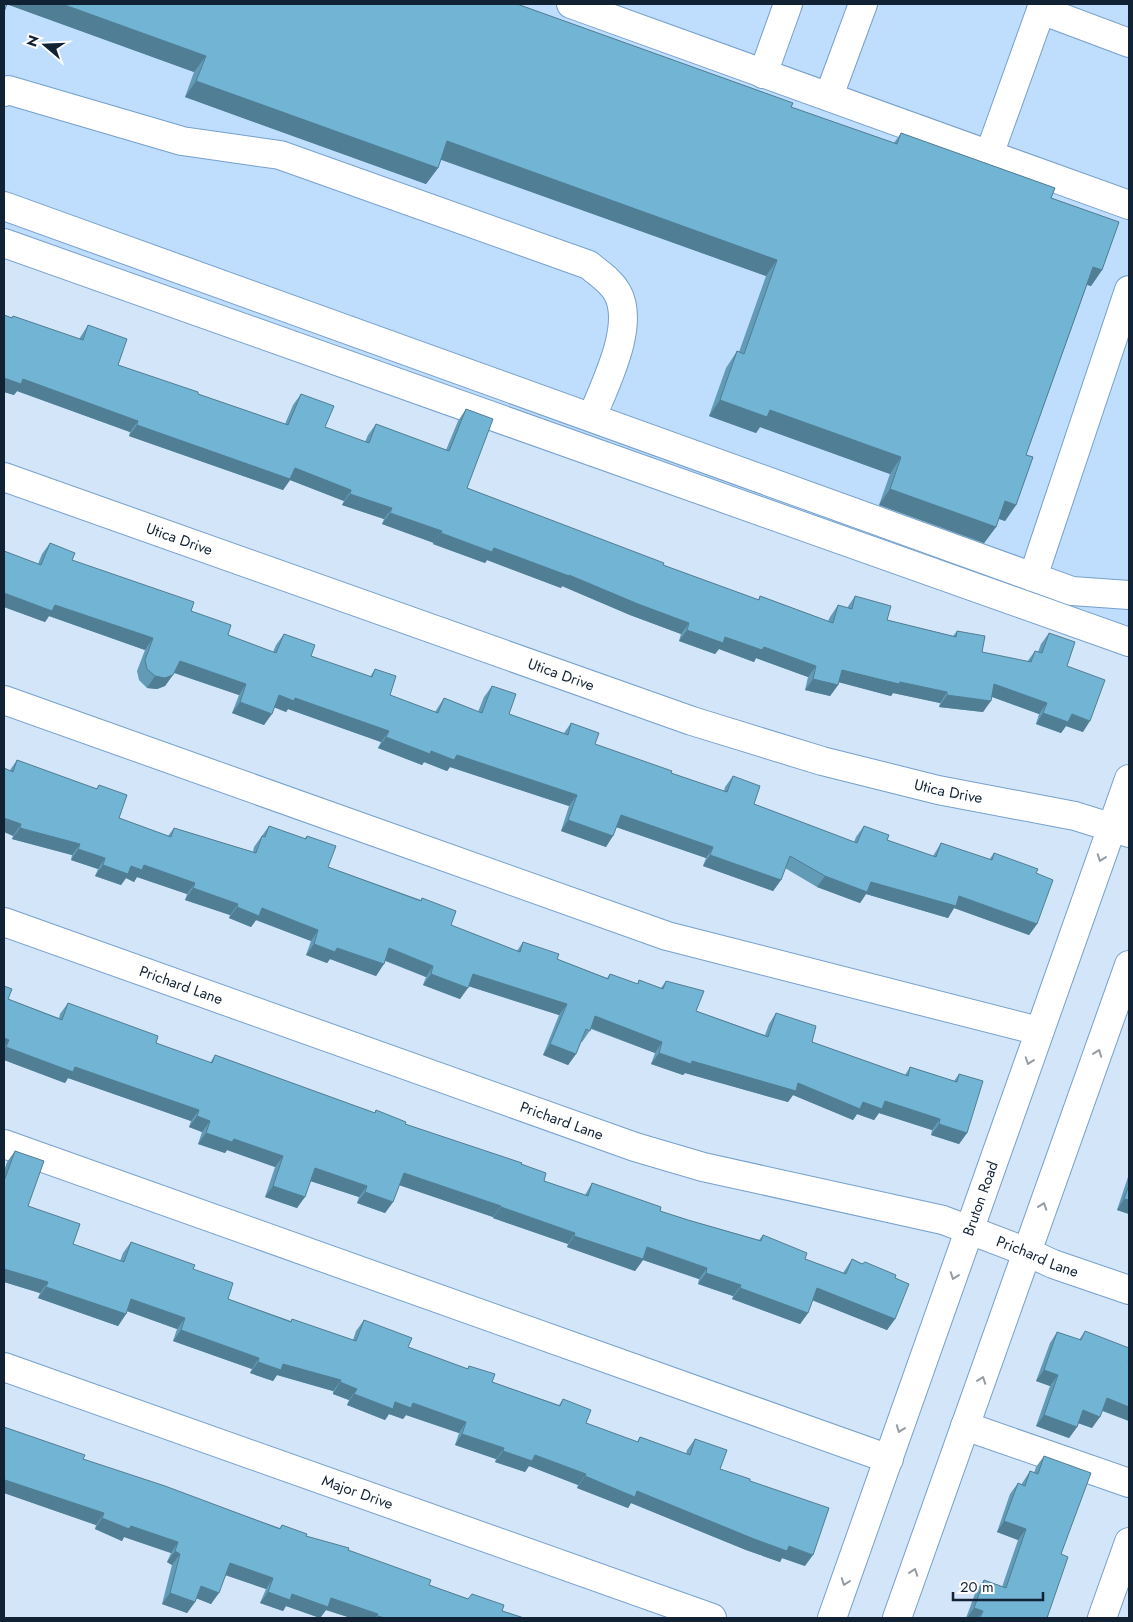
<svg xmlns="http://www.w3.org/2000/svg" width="1133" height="1622" viewBox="0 0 1133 1622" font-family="Jost,sans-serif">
	<rect width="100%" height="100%" fill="#d3e5f8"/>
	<!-- built -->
	<path fill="#bfddfd" d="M 4,4 L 1129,4 L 1129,646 L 4,240 Z"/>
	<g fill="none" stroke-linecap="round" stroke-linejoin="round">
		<!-- minor casing -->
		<g stroke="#75a0cd" stroke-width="30">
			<g id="minor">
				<path d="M 571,4 L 1129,205"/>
				<path d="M 1044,4 L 1041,10 L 1129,43"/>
				<path d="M 763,74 L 788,4"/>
				<path d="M 4,92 L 8,90 L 182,141 L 280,155 L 589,265 C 598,273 611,281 617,292 C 636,325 605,384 592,417"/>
				<path d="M 829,96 L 863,4"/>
				<path d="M 989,155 L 1041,10"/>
				<path d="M 4,206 L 1072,591 L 1129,595"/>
				<path d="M 4,243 L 1129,642"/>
				<path id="s1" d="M 4,477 L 692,721 L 822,761 L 938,790 L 1075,816 L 1129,833"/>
				<path d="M 1033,577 L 1129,290"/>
				<path d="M 4,700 L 667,936 L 1039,1031"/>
				<path id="s2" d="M 4,922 L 635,1147 L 703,1167 L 943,1220 L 1027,1252 L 1053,1264 L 1129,1290"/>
				<path d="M 4,1144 L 889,1459"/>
				<path id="s3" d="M 4,1367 L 712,1618"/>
				<path d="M 965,1426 L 1129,1483"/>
				<path d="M 1102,1618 L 1129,1542"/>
			</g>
		</g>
		<!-- major casing -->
		<g stroke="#75a0cd" stroke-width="30">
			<g id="major">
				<path id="s4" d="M 832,1618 L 1129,779"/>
				<path d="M 897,1618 L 1129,965"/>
			</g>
		</g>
		<!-- minor -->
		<use href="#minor" stroke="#fff" stroke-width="28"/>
		<!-- major -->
		<use href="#major" stroke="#fff" stroke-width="28"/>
	</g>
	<!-- wall -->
	<g fill="#629bb6">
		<path d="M 4,4 L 517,4 L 793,103 L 791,107 L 894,143 L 901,133 L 1055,188 L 1051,198 L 1119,222 L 1102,270 L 1091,286 L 1087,285 L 1026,455 L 1033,457 L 1016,505 L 1005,521 L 999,519 L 996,527 L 984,543 L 879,505 L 890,474 L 760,427 L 756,433 L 709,416 L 726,368 L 737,351 L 739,352 L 766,276 L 441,159 L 438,168 L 426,184 L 185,97 L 194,72 L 7,4 L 4,12 Z"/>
		<path d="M 4,315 L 12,318 L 13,316 L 79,339 L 81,336 L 88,325 L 118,365 L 198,394 L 285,424 L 293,405 L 301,394 L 325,427 L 365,442 L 368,435 L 376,424 L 446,450 L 458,421 L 466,409 L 467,488 L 663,565 L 758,600 L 760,596 L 828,621 L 830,617 L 838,605 L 847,608 L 855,596 L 887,620 L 953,636 L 957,631 L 982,652 L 1027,662 L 1035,651 L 1038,652 L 1041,644 L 1049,633 L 1067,666 L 1083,732 L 1066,726 L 1061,733 L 1036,724 L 1039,714 L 992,697 L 983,712 L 939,707 L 940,703 L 893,693 L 891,696 L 839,682 L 838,685 L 830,696 L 805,690 L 808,677 L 756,658 L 754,662 L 719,649 L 715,654 L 679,641 L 681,634 L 630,615 L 562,586 L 561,588 L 487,560 L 485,563 L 433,544 L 434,543 L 382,524 L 384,519 L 342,505 L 344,501 L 290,480 L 283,490 L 129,436 L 130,432 L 17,391 L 14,395 L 4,392 Z"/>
		<path d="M 50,543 L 72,560 L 191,611 L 228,635 L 273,652 L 276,645 L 284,634 L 311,656 L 370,677 L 375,669 L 390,695 L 435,712 L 444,698 L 478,712 L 484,697 L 492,686 L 509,714 L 564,733 L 571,723 L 595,744 L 671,773 L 724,791 L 725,787 L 733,776 L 754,804 L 854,842 L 856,837 L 864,826 L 887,840 L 933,856 L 941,843 L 989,860 L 994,853 L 1036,873 L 1037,924 L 1029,935 L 954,908 L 948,918 L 866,894 L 860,903 L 817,887 L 785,868 L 781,880 L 773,891 L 703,866 L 706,858 L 616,827 L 606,847 L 561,831 L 569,806 L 450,767 L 447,771 L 424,762 L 422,765 L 378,748 L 381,742 L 288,709 L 286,712 L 274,707 L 264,725 L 232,713 L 239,695 L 174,673 L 165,686 L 157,689 L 147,688 L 139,680 L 137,671 L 145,650 L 49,616 L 45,622 L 4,607 L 4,551 L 38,564 L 42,554 Z"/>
		<path d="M 17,760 L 96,789 L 99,785 L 119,818 L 168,836 L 174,828 L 253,852 L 254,847 L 269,826 L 304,839 L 307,836 L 328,867 L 421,900 L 422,898 L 451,925 L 517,951 L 523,942 L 557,959 L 607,978 L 610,974 L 637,984 L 639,980 L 661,988 L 666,981 L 696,1011 L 765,1035 L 769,1024 L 776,1013 L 812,1042 L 905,1075 L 910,1067 L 954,1081 L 959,1074 L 967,1133 L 959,1144 L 931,1135 L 932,1130 L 879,1113 L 874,1120 L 857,1114 L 853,1120 L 793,1095 L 788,1102 L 685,1073 L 683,1075 L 651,1064 L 655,1053 L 591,1029 L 582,1042 L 581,1042 L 576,1054 L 568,1065 L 543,1055 L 559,1015 L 468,986 L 460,999 L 423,985 L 426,977 L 385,961 L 376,976 L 330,959 L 327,963 L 306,955 L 311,941 L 256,920 L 251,927 L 229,918 L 230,915 L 185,900 L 187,894 L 137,877 L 134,882 L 126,878 L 121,885 L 95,876 L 98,869 L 71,860 L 72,855 L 12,839 L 13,836 L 10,770 Z"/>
		<path d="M 4,986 L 8,999 L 59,1018 L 60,1014 L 68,1003 L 156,1043 L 210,1063 L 215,1055 L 375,1113 L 376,1110 L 405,1124 L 521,1164 L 544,1181 L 585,1195 L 592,1183 L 660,1211 L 688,1220 L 759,1240 L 763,1235 L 805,1259 L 843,1273 L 852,1259 L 895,1278 L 895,1319 L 887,1330 L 813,1300 L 808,1313 L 800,1324 L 732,1299 L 733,1296 L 698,1284 L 699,1279 L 643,1260 L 635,1271 L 567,1247 L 568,1244 L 493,1218 L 493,1217 L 399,1185 L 393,1202 L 385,1213 L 357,1203 L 359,1197 L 311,1181 L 297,1208 L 265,1197 L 275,1167 L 227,1150 L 225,1153 L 198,1144 L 202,1132 L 189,1127 L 191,1121 L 68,1078 L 65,1083 L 4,1060 Z"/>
		<path d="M 15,1151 L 28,1206 L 73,1244 L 120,1261 L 123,1253 L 131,1242 L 193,1269 L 228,1299 L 291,1321 L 292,1319 L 353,1340 L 356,1331 L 364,1320 L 408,1347 L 467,1369 L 469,1366 L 492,1382 L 559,1405 L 563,1399 L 586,1423 L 637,1442 L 640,1437 L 686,1454 L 687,1450 L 695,1439 L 720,1469 L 750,1481 L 805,1566 L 782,1558 L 780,1562 L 746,1550 L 631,1503 L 628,1508 L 603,1498 L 577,1488 L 578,1485 L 529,1466 L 525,1472 L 495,1462 L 496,1459 L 455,1445 L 459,1433 L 406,1415 L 403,1419 L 389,1414 L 385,1420 L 347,1405 L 349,1400 L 333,1394 L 333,1391 L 277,1375 L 273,1381 L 250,1373 L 252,1369 L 173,1341 L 177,1329 L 127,1311 L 126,1314 L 118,1326 L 38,1298 L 40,1293 L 4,1282 L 4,1171 L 7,1162 Z"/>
		<path d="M 1129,1174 L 1129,1214 L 1117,1210 Z"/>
		<path d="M 1085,1331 L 1129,1363 L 1129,1421 L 1102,1411 L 1092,1428 L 1078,1423 L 1077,1427 L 1069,1438 L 1036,1426 L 1050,1386 L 1036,1381 L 1050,1343 L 1057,1332 L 1079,1340 Z"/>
		<path d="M 4,1427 L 83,1459 L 280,1528 L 282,1525 L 306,1536 L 348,1550 L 429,1585 L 524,1618 L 351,1618 L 326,1610 L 320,1618 L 286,1606 L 283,1611 L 260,1603 L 266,1589 L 226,1575 L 211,1604 L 196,1598 L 195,1602 L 187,1613 L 162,1604 L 172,1565 L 167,1562 L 171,1553 L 124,1537 L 122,1541 L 95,1529 L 96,1525 L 4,1493 Z"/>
		<path d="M 1044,1456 L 1061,1554 L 1047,1618 L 966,1618 L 976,1591 L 984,1580 L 1002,1587 L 1018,1540 L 997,1532 L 1010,1494 L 1018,1483 L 1021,1485 L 1030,1471 L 1034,1473 L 1036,1467 Z"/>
	</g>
	<!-- shaded-wall -->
	<g fill="#507e94">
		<path d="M 6,4 L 62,4 L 206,56 L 194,72 Z"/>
		<path d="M 196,81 L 438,168 L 426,184 L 185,97 Z"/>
		<path d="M 447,141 L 777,260 L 766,276 L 436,158 Z"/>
		<path d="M 1093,267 L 1102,270 L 1091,286 L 1082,283 Z"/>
		<path d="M 4,378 L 23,379 L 138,421 L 130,432 L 17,391 L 14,395 L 4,392 Z"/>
		<path d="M 720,400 L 770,410 L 901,457 L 890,474 L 760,427 L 756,433 L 709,416 Z"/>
		<path d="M 137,425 L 295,468 L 351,490 L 344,501 L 290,480 L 283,490 L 129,436 Z"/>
		<path d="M 890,489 L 996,527 L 984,543 L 879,505 Z"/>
		<path d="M 350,494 L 392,508 L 384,519 L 342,505 Z"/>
		<path d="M 1005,501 L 1016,505 L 1005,521 L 994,517 Z"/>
		<path d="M 390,513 L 442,531 L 434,543 L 382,524 Z"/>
		<path d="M 441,533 L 494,548 L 569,575 L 689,623 L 681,634 L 630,615 L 562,586 L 561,588 L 487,560 L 485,563 L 433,544 Z"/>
		<path d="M 4,593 L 55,605 L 153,638 L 145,650 L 49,616 L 45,622 L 4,607 Z"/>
		<path d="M 687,630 L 725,637 L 764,647 L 816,666 L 808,677 L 756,658 L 754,662 L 719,649 L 715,654 L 679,641 Z"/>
		<path d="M 180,661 L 246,684 L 239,695 L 172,672 Z"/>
		<path d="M 842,670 L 900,682 L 947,692 L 940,703 L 893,693 L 891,696 L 834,681 Z"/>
		<path d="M 173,675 L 165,686 L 157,689 L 147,688 L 155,676 Z"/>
		<path d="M 813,679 L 838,685 L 830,696 L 805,690 Z"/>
		<path d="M 994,684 L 1047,703 L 1039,714 L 987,695 Z"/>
		<path d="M 279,695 L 295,698 L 389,731 L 381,742 L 288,709 L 286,712 L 271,706 Z"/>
		<path d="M 947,695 L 991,701 L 983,712 L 939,707 Z"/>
		<path d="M 240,702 L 272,714 L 264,725 L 232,713 Z"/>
		<path d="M 1043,713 L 1072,714 L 1090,721 L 1083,732 L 1066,726 L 1061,733 L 1036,724 Z"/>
		<path d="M 386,737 L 431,751 L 457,755 L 577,795 L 569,806 L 450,767 L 447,771 L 424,762 L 422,765 L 378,748 Z"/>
		<path d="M 621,815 L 713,847 L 706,858 L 613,826 Z"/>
		<path d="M 4,818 L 21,824 L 13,836 L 4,832 Z"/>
		<path d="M 568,820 L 613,836 L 606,847 L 561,831 Z"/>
		<path d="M 20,828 L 80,844 L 72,855 L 12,839 Z"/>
		<path d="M 78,849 L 105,858 L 98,869 L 71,860 Z"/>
		<path d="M 710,855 L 781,880 L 773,891 L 703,866 Z"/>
		<path d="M 103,865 L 131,866 L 144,865 L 195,883 L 187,894 L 137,877 L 134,882 L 126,878 L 121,885 L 95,876 Z"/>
		<path d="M 825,876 L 871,882 L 959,896 L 1037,924 L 1029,935 L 954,908 L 948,918 L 866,894 L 860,903 L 817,887 Z"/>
		<path d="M 193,888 L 238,904 L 230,915 L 185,900 Z"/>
		<path d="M 237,907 L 262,908 L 318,930 L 311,941 L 256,920 L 251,927 L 229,918 Z"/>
		<path d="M 314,944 L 337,948 L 384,964 L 376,976 L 330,959 L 327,963 L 306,955 Z"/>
		<path d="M 389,948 L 433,966 L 426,977 L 382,959 Z"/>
		<path d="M 431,974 L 468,988 L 460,999 L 423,985 Z"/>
		<path d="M 473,974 L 567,1004 L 559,1015 L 465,985 Z"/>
		<path d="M 595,1016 L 662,1042 L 655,1053 L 588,1027 Z"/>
		<path d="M 4,1038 L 9,1040 L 4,1047 Z"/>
		<path d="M 550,1044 L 576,1054 L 568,1065 L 543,1055 Z"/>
		<path d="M 6,1047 L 75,1067 L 199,1110 L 191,1121 L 68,1078 L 65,1083 L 4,1060 L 4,1050 Z"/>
		<path d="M 659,1053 L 692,1061 L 798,1083 L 863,1102 L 885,1101 L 940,1119 L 932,1130 L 879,1113 L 874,1120 L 857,1114 L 853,1120 L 793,1095 L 788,1102 L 685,1073 L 683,1075 L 651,1064 Z"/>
		<path d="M 197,1116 L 210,1121 L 202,1132 L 189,1127 Z"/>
		<path d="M 939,1124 L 967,1133 L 959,1144 L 931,1135 Z"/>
		<path d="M 206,1133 L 234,1139 L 283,1156 L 275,1167 L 227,1150 L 225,1153 L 198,1144 Z"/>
		<path d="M 315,1168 L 367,1186 L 359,1197 L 307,1180 Z"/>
		<path d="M 404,1173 L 501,1206 L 493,1217 L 396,1184 Z"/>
		<path d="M 273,1186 L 305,1197 L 297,1208 L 265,1197 Z"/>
		<path d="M 365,1192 L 393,1202 L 385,1213 L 357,1203 Z"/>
		<path d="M 1124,1199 L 1129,1200 L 1129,1214 L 1117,1210 Z"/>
		<path d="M 501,1207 L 575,1233 L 568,1244 L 493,1218 Z"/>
		<path d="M 574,1236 L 647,1247 L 707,1268 L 699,1279 L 643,1260 L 635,1271 L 567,1247 Z"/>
		<path d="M 4,1269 L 48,1282 L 40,1293 L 4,1282 Z"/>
		<path d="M 706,1273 L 741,1285 L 733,1296 L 698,1284 Z"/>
		<path d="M 46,1287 L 126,1314 L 118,1326 L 38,1298 Z"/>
		<path d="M 740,1288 L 808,1313 L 800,1324 L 732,1299 Z"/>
		<path d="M 817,1288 L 895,1319 L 887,1330 L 809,1299 Z"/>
		<path d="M 131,1299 L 185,1318 L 177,1329 L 124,1310 Z"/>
		<path d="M 181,1330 L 259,1358 L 252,1369 L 173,1341 Z"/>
		<path d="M 258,1362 L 283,1364 L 341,1380 L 333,1391 L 277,1375 L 273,1381 L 250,1373 Z"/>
		<path d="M 1044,1370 L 1058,1375 L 1050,1386 L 1036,1381 Z"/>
		<path d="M 340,1382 L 357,1389 L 349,1400 L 333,1394 Z"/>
		<path d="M 354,1394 L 395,1402 L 413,1403 L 466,1422 L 459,1433 L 406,1415 L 403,1419 L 389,1414 L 385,1420 L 347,1405 Z"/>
		<path d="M 1107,1398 L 1129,1407 L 1129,1421 L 1099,1409 Z"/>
		<path d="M 1083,1410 L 1100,1417 L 1092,1428 L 1075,1422 Z"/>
		<path d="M 1044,1415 L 1077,1427 L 1069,1438 L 1036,1426 Z"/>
		<path d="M 462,1434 L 504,1448 L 496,1459 L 455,1445 Z"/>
		<path d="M 503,1451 L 535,1455 L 586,1474 L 578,1485 L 529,1466 L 525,1472 L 495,1462 Z"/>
		<path d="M 585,1476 L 637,1491 L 813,1555 L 805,1566 L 782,1558 L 780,1562 L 746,1550 L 631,1503 L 628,1508 L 577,1488 Z"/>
		<path d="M 5,1480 L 104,1513 L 96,1525 L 4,1493 L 4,1481 Z"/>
		<path d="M 102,1518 L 131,1526 L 178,1542 L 171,1553 L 124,1537 L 122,1541 L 95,1529 Z"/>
		<path d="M 1004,1521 L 1026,1529 L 1018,1540 L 997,1532 Z"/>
		<path d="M 175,1551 L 180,1554 L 172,1565 L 167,1562 Z"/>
		<path d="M 230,1563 L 273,1578 L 266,1589 L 222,1574 Z"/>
		<path d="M 201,1586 L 219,1593 L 211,1604 L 193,1597 Z"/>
		<path d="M 268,1592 L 331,1598 L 378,1614 L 375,1618 L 351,1618 L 326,1610 L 320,1618 L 286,1606 L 283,1611 L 260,1603 Z"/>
		<path d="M 170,1593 L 195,1602 L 187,1613 L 162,1604 Z"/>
		<path d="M 974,1608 L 983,1611 L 978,1618 L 967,1618 Z"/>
	</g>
	<!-- building -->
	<g fill="#72b4d4" stroke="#507e94">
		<path d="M 4,4 L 7,4 L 4,12 Z"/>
		<path d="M 62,4 L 517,4 L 793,103 L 791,107 L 897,144 L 901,133 L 1055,188 L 1051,198 L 1119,222 L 1102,270 L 1093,267 L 1026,455 L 1033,457 L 1016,505 L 1005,501 L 996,527 L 890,489 L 901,457 L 770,410 L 767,417 L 720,400 L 737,351 L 744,354 L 777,260 L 447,141 L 438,168 L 196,81 L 206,56 Z"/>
		<path d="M 4,315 L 12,318 L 13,316 L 83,340 L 88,325 L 127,339 L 118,365 L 198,392 L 198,394 L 288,425 L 301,394 L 334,406 L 325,427 L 369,443 L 376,424 L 449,451 L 466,409 L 493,419 L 467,488 L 664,563 L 663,565 L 759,600 L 760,596 L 833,623 L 838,605 L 852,609 L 855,596 L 891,606 L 887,620 L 956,637 L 957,631 L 985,636 L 982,652 L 1031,662 L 1035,651 L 1042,653 L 1049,633 L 1075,642 L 1067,666 L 1105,680 L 1090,721 L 1072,714 L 1068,722 L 1043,713 L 1047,703 L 994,684 L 991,701 L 947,695 L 947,692 L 900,682 L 899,684 L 842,670 L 838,685 L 813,679 L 816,666 L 764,647 L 762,650 L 725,637 L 723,643 L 687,630 L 689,623 L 638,604 L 569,575 L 569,576 L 494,548 L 492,552 L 441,533 L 442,531 L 390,513 L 392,508 L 350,494 L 351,490 L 295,468 L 290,479 L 137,425 L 138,421 L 23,379 L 21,384 L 4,378 Z"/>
		<path d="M 50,543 L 75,553 L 72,560 L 194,602 L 191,611 L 231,625 L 228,635 L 276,653 L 284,634 L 315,645 L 311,656 L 372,677 L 375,669 L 396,676 L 390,695 L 438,713 L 444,698 L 482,713 L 492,686 L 516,694 L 509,714 L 568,735 L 571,723 L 599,733 L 595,744 L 672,771 L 671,773 L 727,792 L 733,776 L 760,786 L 754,804 L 857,843 L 864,826 L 889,835 L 887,840 L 936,857 L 941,843 L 992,860 L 994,853 L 1038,869 L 1036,873 L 1053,880 L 1037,924 L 959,896 L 956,906 L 871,882 L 867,892 L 825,876 L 790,856 L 781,880 L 710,855 L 713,847 L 621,815 L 613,836 L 568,820 L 577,795 L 457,755 L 454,760 L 431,751 L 430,754 L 386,737 L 389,731 L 295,698 L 294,701 L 279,695 L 272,714 L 240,702 L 246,684 L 180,661 L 173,675 L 165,678 L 155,676 L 147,669 L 145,660 L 153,638 L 55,605 L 52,611 L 4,593 L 4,551 L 41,565 Z"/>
		<path d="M 17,760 L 97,789 L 99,785 L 127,795 L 119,818 L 171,837 L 174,828 L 256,853 L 262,836 L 265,837 L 269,826 L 306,839 L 307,836 L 336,846 L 328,867 L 421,901 L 422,898 L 456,911 L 451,925 L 520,952 L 523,942 L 559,954 L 557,959 L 608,979 L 610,974 L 638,984 L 639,980 L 663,989 L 666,981 L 704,991 L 696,1011 L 768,1037 L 776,1013 L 816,1026 L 812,1042 L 908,1076 L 910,1067 L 957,1082 L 959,1074 L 983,1081 L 967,1133 L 939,1124 L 940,1119 L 885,1101 L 882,1109 L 863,1102 L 860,1109 L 798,1083 L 796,1091 L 692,1061 L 691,1064 L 659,1053 L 662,1042 L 595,1016 L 590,1031 L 586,1029 L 576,1054 L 550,1044 L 567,1004 L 473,974 L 468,988 L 431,974 L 433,966 L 389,948 L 384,964 L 337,948 L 335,952 L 314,944 L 318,930 L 262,908 L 259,916 L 237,907 L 238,904 L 193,888 L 195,883 L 144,865 L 142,870 L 131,866 L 128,874 L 103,865 L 105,858 L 78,849 L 80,844 L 20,828 L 21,824 L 4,818 L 4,768 L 13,772 Z"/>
		<path d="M 4,986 L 12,989 L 8,999 L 62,1020 L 68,1003 L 158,1036 L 156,1043 L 212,1063 L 215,1055 L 375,1113 L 376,1110 L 406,1122 L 405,1124 L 522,1163 L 521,1164 L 546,1173 L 544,1181 L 588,1196 L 592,1183 L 661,1207 L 660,1211 L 688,1220 L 761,1241 L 763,1235 L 807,1253 L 805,1259 L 846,1274 L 852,1259 L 862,1264 L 865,1262 L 896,1275 L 895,1278 L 909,1284 L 895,1319 L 817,1288 L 808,1313 L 740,1288 L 741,1285 L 706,1273 L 707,1268 L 647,1247 L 643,1259 L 574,1236 L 575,1233 L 501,1207 L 501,1206 L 404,1173 L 393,1202 L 365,1192 L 367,1186 L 315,1168 L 305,1197 L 273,1186 L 283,1156 L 234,1139 L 232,1142 L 206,1133 L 210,1121 L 197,1116 L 199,1110 L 75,1067 L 73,1072 L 6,1047 L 9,1040 L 4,1038 Z"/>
		<path d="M 15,1151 L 44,1161 L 28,1206 L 80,1224 L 73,1244 L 124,1262 L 131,1242 L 195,1265 L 193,1269 L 233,1283 L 228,1299 L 291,1322 L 292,1319 L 356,1341 L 364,1320 L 412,1338 L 408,1347 L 468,1369 L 469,1366 L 495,1374 L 492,1382 L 560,1406 L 563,1399 L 591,1410 L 586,1423 L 638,1442 L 640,1437 L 690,1455 L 695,1439 L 727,1450 L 720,1469 L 750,1479 L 750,1481 L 829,1508 L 813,1555 L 789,1546 L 787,1551 L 754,1539 L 637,1491 L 635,1497 L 611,1487 L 585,1476 L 586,1474 L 535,1455 L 532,1461 L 503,1451 L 504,1448 L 462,1434 L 466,1422 L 413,1403 L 411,1408 L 395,1402 L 393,1409 L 354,1394 L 357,1389 L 340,1382 L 341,1380 L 283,1364 L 281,1370 L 258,1362 L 259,1358 L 181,1330 L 185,1318 L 131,1299 L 126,1314 L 46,1287 L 48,1282 L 4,1269 L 4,1181 Z"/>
		<path d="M 1129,1185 L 1129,1200 L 1124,1199 Z"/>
		<path d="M 1085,1331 L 1129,1348 L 1129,1360 L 1128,1362 L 1129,1363 L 1129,1407 L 1107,1398 L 1100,1417 L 1083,1410 L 1077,1427 L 1044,1415 L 1058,1375 L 1044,1370 L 1057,1332 L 1081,1340 Z"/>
		<path d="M 4,1427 L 85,1455 L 83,1459 L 165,1486 L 280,1529 L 282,1525 L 307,1534 L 306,1536 L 349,1548 L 348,1550 L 431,1580 L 429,1585 L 468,1599 L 472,1594 L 504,1605 L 502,1611 L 524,1618 L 385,1618 L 377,1616 L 378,1614 L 331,1598 L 328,1607 L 292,1594 L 290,1600 L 268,1592 L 273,1578 L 230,1563 L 219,1593 L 201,1586 L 195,1602 L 170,1593 L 180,1554 L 175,1551 L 178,1542 L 131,1526 L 129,1529 L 102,1518 L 104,1513 L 5,1480 L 4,1482 Z"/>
		<path d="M 1044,1456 L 1091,1473 L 1061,1554 L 1068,1557 L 1047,1618 L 980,1618 L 983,1611 L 974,1608 L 984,1580 L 1006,1588 L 1026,1529 L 1004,1521 L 1018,1483 L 1025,1486 L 1030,1471 L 1038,1474 Z"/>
	</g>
	<!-- one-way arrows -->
	<defs><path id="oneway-chevron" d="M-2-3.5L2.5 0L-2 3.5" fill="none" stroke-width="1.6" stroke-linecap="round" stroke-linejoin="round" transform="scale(1.25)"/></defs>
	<g stroke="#949ca4">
		<use href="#oneway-chevron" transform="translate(1101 858) rotate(110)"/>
		<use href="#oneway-chevron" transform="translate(1098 1053) rotate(-70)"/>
		<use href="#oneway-chevron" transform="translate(1029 1061) rotate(109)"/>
		<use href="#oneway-chevron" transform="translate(1043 1206) rotate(-70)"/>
		<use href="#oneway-chevron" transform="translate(954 1276) rotate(110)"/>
		<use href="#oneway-chevron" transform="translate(982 1380) rotate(-70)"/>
		<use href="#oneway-chevron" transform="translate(900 1429) rotate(110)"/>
		<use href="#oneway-chevron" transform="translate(914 1572) rotate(-70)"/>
		<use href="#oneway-chevron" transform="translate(845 1582) rotate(110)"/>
	</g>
	<g text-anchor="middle" stroke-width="4" stroke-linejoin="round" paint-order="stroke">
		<!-- street labels -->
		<g font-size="15" fill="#112234" stroke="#fff">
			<text dy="5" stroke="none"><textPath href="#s1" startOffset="186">Utica Drive</textPath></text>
			<text dy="5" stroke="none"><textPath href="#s1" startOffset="591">Utica Drive</textPath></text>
			<text dy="5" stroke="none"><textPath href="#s1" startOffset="996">Utica Drive</textPath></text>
			<text dy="5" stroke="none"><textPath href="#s2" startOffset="188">Prichard Lane</textPath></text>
			<text dy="5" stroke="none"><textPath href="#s2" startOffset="592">Prichard Lane</textPath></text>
			<text dy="5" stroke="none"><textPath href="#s4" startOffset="445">Bruton Road</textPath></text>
			<text dy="5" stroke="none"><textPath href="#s2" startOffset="1088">Prichard Lane</textPath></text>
			<text dy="5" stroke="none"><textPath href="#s3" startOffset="375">Major Drive</textPath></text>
		</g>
	</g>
	<!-- border -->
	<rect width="1133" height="1622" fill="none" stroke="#112234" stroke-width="10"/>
	<!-- north arrow -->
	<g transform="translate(45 45) rotate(289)" stroke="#ffffff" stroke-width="4" paint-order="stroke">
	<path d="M0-4L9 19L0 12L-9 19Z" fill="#112234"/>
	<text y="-8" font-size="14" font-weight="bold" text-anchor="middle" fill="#112234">N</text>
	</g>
	<!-- scale -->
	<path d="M953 1592v8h90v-8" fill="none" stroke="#112234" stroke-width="2.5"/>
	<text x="960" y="1592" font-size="15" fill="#112234" stroke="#ffffff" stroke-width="4" paint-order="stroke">20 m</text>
</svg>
